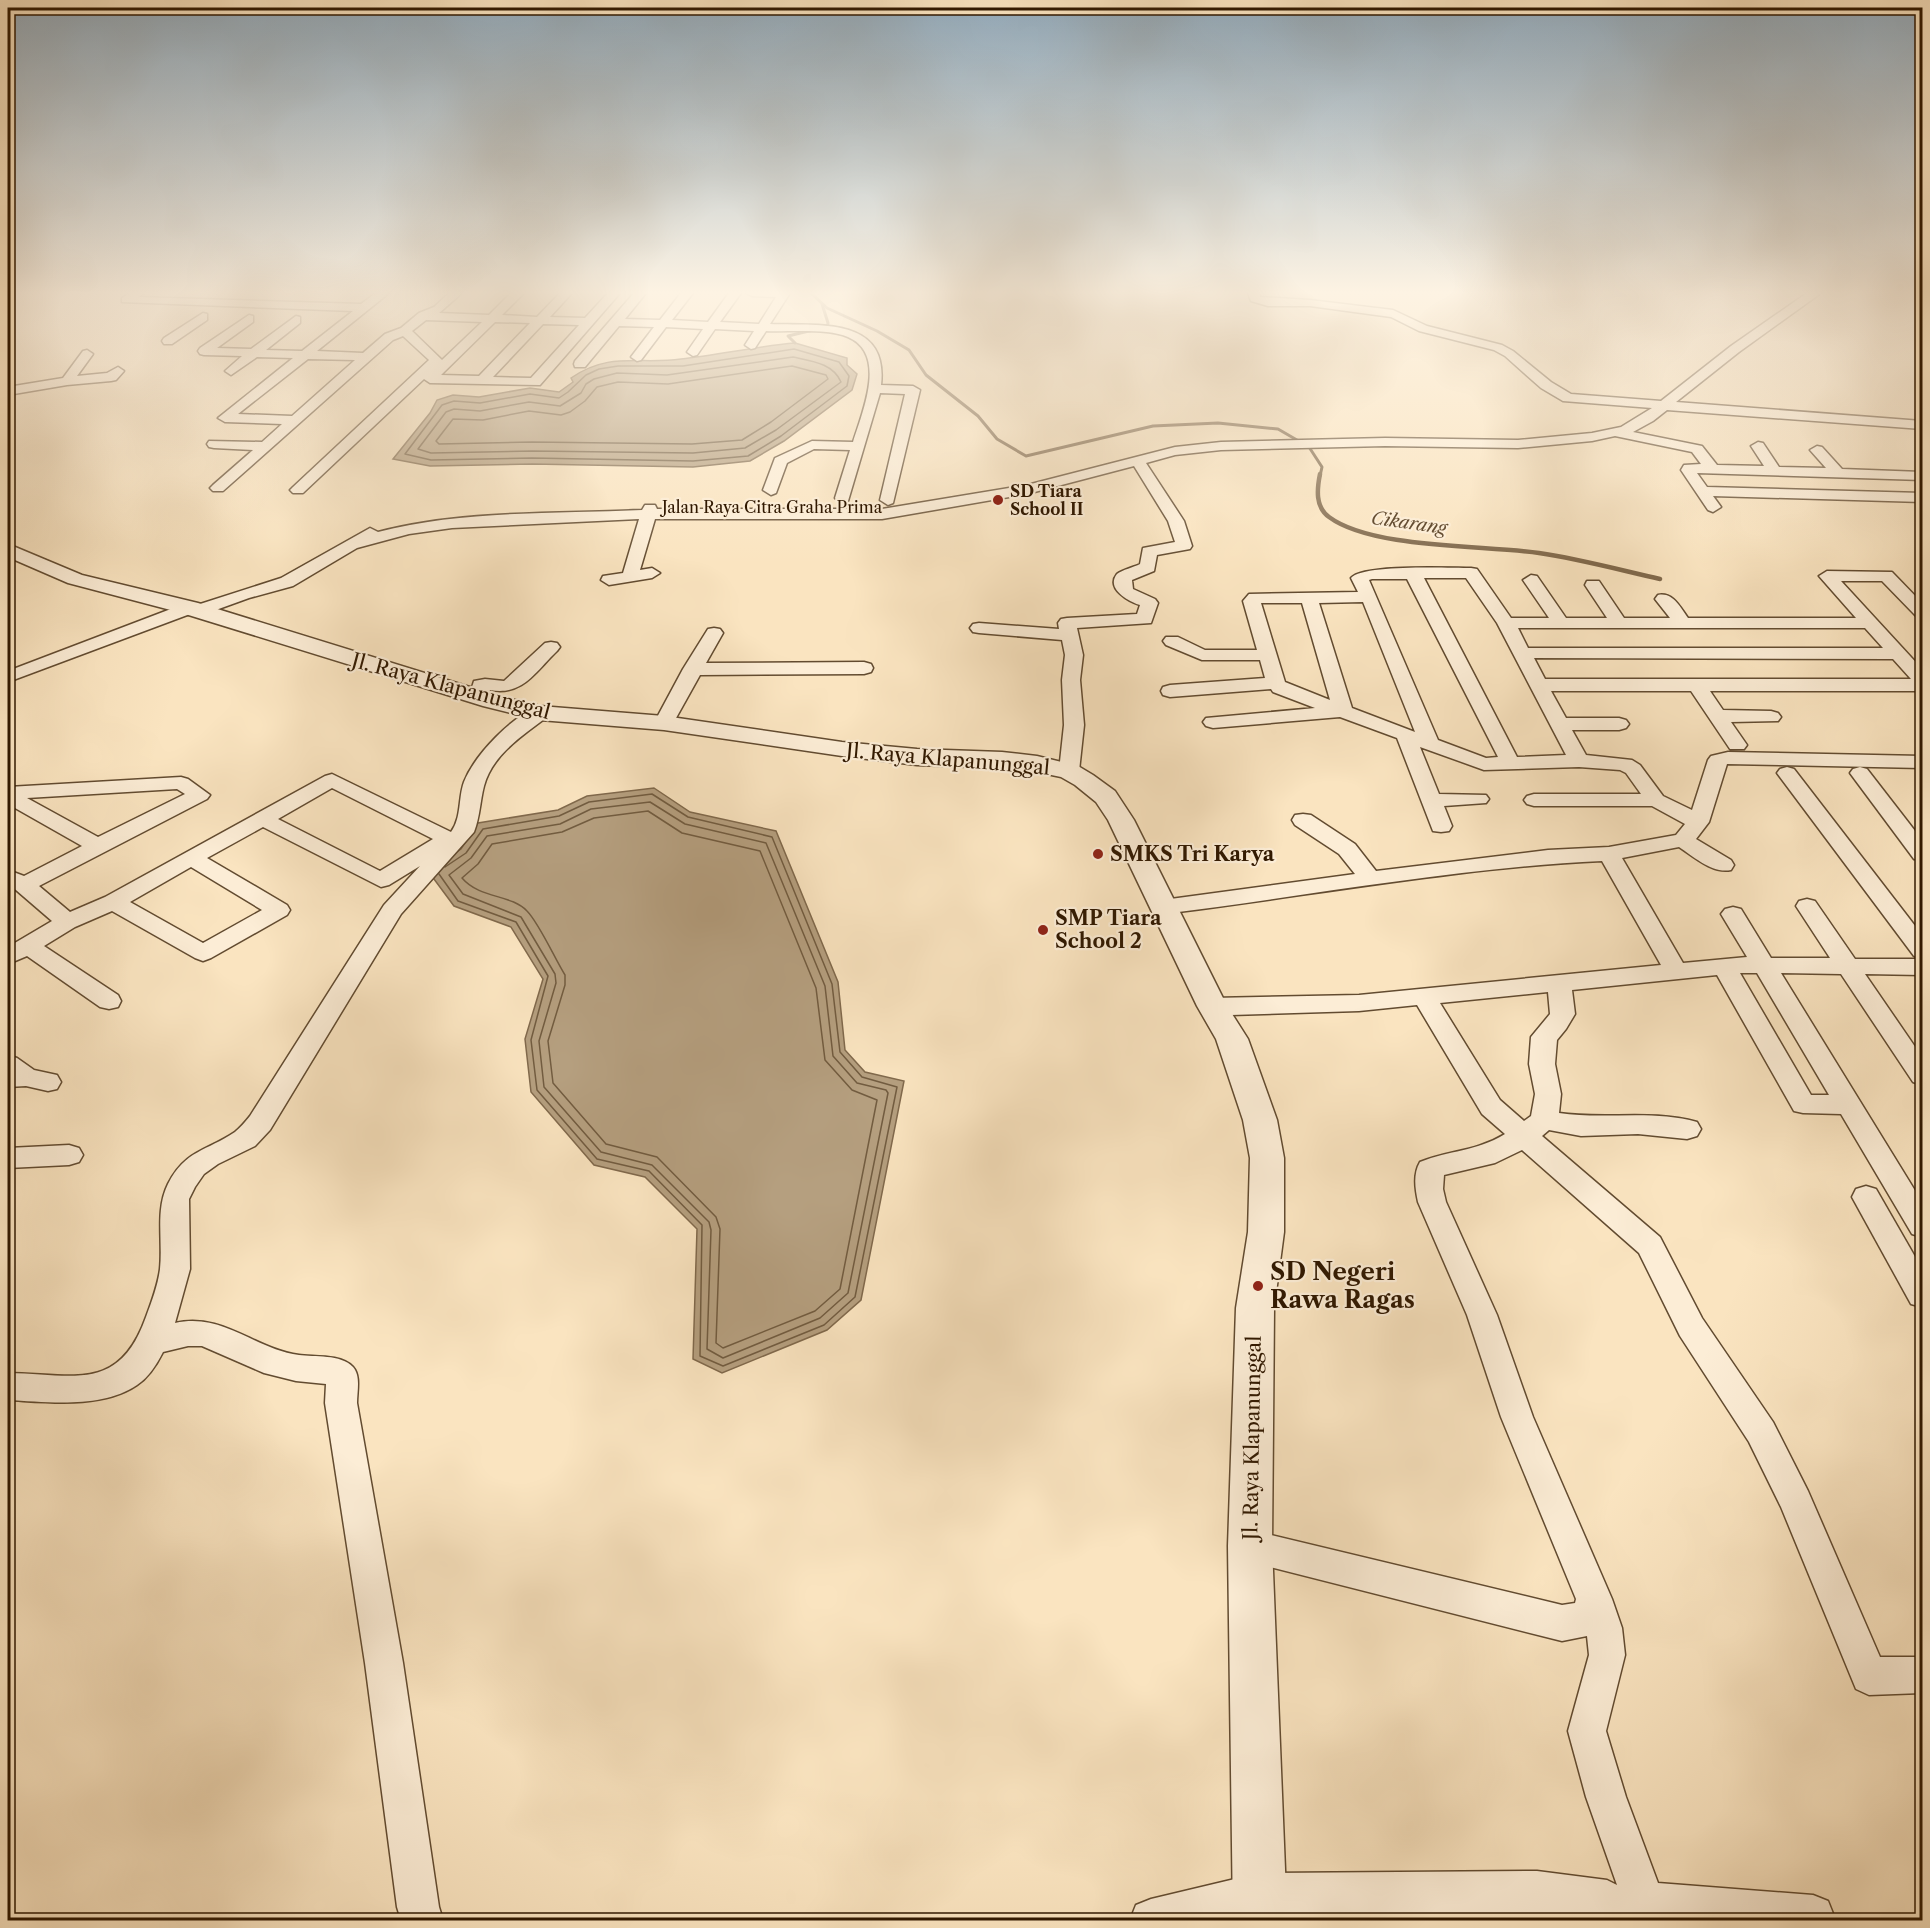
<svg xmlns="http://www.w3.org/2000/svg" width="1930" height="1928" viewBox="0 0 1930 1928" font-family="'Libre Caslon Text',serif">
	<rect width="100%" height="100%" fill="#fae4c0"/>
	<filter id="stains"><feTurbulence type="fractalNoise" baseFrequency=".00333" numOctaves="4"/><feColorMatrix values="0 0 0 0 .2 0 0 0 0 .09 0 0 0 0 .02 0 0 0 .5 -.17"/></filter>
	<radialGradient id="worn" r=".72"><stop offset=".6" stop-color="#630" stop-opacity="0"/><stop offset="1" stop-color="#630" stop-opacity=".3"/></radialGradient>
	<!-- water -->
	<g fill="#b59f7f" stroke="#80694c" stroke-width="1.5">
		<path d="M 795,343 L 847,358 L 847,365 L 857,374 L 852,390 L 784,441 L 750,461 L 693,467 L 532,464 L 430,466 L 393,459 L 430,413 L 437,400 L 453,395 L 479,397 L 530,388 L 559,392 L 573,382 L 571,378 C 610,351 639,365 681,359 C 719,355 757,346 795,343 Z"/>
		<path d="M 654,788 L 690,812 L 776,831 L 838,982 L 845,1050 L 865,1072 L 904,1081 L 861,1300 L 827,1330 L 722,1373 L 693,1359 L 697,1229 L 645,1177 L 594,1165 L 531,1092 L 525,1039 L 543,979 L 511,927 L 454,906 L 428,871 L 461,849 L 478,823 L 558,810 L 587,796 Z"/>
	</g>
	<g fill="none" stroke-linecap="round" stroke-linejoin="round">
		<!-- shore -->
		<g stroke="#725c40" stroke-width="1.5">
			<path d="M 794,349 L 839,362 L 849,376 L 847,386 L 781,436 L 748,456 L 693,461 L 532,458 L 431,460 L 405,454 L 442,405 L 454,401 L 480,403 L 530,394 L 559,398 L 568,392 L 586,375 L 599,369 L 618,366 L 683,366 Z"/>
			<path d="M 793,357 C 811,361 833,363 841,382 L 776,430 L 745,448 L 693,453 L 532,451 L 431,453 L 418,449 L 446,412 L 454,409 L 480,411 L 529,402 L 560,406 L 581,393 L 586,384 L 594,379 L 617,373 L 667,375 Z"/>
			<path d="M 792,366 L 826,375 L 828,379 L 771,422 L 742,440 L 692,444 L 532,442 L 439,444 L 436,441 L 453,419 L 483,420 L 529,411 L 561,415 L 570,412 L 585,401 L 597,387 L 618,382 L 668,384 Z"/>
			<path d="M 650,802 L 685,824 L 766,843 L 825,986 L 833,1056 L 857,1083 L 886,1090 L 888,1093 L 848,1293 L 820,1318 L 723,1358 L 707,1349 L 711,1230 L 709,1222 L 652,1165 L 601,1152 L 544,1087 L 539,1041 L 556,983 L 555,974 L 521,917 L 463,894 L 449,875 L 471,858 L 487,836 L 560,824 L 591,809 Z"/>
			<path d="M 648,811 L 682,833 L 760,851 L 816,988 L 825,1060 L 852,1090 L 877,1100 L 840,1289 L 815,1311 L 723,1348 L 716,1343 L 720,1229 L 716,1217 L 657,1157 L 606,1144 L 553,1083 L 548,1041 L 565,985 L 565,975 C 555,959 539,923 527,911 C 511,894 480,899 462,878 L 478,864 L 492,844 L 562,832 L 594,818 Z"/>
			<path d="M 439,874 L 458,901 L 516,922 L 548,976 L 531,1040 L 537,1090 L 597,1159 L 649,1171 L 702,1225 L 700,1356 L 723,1366 L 824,1325 L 855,1297 L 897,1087 L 862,1077 L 840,1052 L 832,984 L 772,837 L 688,817 L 652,794 L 589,802 L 559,816 L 483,829 L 466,853 L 445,867"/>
		</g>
		<!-- stream-far1 -->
		<g stroke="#80694c" stroke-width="3">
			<path d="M 811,293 L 827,308 L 877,331 L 909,350 L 926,375 L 978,416 L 997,439 L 1026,456 L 1153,426 L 1218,423 L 1278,429 L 1309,447 L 1322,467 L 1320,476"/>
			<path d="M 822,304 L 828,323 L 827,328 L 823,328"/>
			<path d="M 795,343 L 788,336 L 813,330"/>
		</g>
		<!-- stream -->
		<path stroke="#80694c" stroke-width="4.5" d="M 1320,474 C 1317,489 1315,507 1329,517 C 1372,549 1484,545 1539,553 C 1580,559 1620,570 1660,579"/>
		<!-- minor casing -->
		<g stroke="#624b30" stroke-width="3">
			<g id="minor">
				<path d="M 130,293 L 144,293 L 139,297 L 361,304 L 376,293 L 389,293 L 317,351 L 363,353 L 385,334 L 401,328 L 419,313 L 434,307 L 449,293 L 462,293 L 439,313 L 489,315 L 511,293 L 524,293 L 502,315 L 537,317 L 560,293 L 572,293 L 550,317 L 585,318 L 608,293 L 620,293 L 540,385 L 430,383 L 424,379 L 303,493 L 293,493 L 290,490 L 293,487 L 429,360 L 403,336 L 393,340 L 223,491 L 213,491 L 210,488 L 213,485 L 253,450 L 214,448 L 209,447 L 207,444 L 209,441 L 262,442 L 282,424 L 225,422 L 218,418 L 293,358 L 257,357 L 231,375 L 225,371 L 242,356 L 204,355 L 200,354 L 198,351 L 200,348 L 249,315 L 253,316 L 253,322 L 217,348 L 251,349 L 296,316 L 300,317 L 300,323 L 266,350 L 302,351 L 353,311 L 122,302 L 122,298 ZM 426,320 L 482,322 L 442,360 L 412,331 ZM 495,322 L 530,323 L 479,376 L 441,375 ZM 543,324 L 579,325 L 531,378 L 493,377 ZM 308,359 L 355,360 L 292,416 L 238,414 Z"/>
				<path d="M 634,293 L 646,293 L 625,319 L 660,320 L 681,293 L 693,293 L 672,320 L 708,322 L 729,293 L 741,293 L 720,322 L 759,324 L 776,297 L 752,296 L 746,293 L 790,293 L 770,324 C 818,326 889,316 881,385 L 913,386 L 920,390 L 893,503 L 888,505 L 880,500 L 905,394 L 880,393 L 848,501 L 838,501 L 835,498 L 850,450 L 814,449 L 787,463 L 776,493 L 771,495 L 763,490 L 775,458 L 812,441 L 853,442 C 862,413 888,354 848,337 C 828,328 789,332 766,331 L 755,348 L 751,349 L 745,345 L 754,331 L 715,329 L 697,355 L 693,356 L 687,352 L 703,329 L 666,327 L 641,360 L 637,361 L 631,357 L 654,327 L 619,326 L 585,367 L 575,367 L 574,364 L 575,361 Z"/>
				<path d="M 1248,293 L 1260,293 L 1260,297 L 1310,300 L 1393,310 L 1427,326 L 1502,345 L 1513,351 L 1551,382 L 1571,394 L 1661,401 L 1731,346 L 1807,293 L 1821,293 L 1739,352 L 1676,402 L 1922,421 L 1922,429 L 1667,410 L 1653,421 L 1633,432 L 1702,446 L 1717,465 L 1764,466 L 1751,446 L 1758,442 L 1763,443 L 1779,467 L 1826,468 L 1810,450 L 1817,446 L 1822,447 L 1842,469 L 1922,472 L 1922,480 L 1697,473 L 1707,487 L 1922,493 L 1922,502 L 1713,496 L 1721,507 L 1713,512 L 1708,510 L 1681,470 L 1684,465 L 1701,464 L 1692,452 L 1615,436 L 1592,441 L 1518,448 L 1385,446 L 1221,450 L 1175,455 L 1146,463 L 1184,521 L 1192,546 L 1190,549 L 1157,555 L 1154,571 L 1132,580 L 1133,589 L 1155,599 L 1158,603 L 1151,623 L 1077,628 L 1083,655 L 1080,680 L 1084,725 L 1079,771 L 1076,775 L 1062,775 L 1059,771 L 1064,725 L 1062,680 L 1065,655 L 1062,640 L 979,633 L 973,632 L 970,628 L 973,624 L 979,623 L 1059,629 L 1058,623 L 1061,619 L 1067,618 L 1137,614 L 1140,605 C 1130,602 1105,589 1117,574 C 1122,570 1134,567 1140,564 L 1143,548 L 1175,542 L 1168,521 L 1134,466 L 1027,494 L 882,519 L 655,519 L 640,570 L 652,568 L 660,573 L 652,578 L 609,585 L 601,580 L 603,576 L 623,573 L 639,519 L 452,528 L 409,534 L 357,548 L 293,586 L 249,598 L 202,615 L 190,614 L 8,682 L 8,671 L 184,604 L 190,603 L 197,605 L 281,578 L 370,528 L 378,532 C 461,510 555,514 642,510 L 645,505 L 655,505 L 657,509 L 882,509 L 1027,485 L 1175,447 L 1221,442 L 1385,438 L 1518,440 L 1592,433 L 1621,427 L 1652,408 L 1563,401 L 1541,388 L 1505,356 L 1494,350 L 1419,331 L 1391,317 L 1310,306 L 1268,306 L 1251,301 Z"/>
				<path d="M 203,313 L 207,314 L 207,320 L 172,344 L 164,344 L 162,341 L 164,338 Z"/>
				<path d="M 87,350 L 93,354 L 77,376 L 107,373 L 118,367 L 124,371 L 116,380 L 111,381 L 67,385 L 8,395 L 8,387 L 63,378 L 83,351 Z"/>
				<path d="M 1471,568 L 1477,569 L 1511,618 L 1549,618 L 1523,580 L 1531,575 L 1537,576 L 1566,618 L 1607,618 L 1585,585 L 1587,581 L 1599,581 L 1624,618 L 1670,618 L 1655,599 L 1658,595 C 1673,592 1680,607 1688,618 L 1856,618 L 1819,576 L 1827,571 L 1892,572 L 1922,603 L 1922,617 L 1916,616 L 1882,581 L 1841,581 L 1922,669 L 1922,691 L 1710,691 L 1723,710 L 1771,711 L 1778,713 L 1781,717 L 1778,721 L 1731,722 L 1747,745 L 1744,749 L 1730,749 L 1691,691 L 1551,691 L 1566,718 L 1619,718 L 1626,720 L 1629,724 L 1626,728 L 1619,730 L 1572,730 L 1586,755 L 1632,760 L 1640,765 L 1663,796 L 1692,810 L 1708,760 L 1711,756 L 1728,752 L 1922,756 L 1922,768 L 1727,764 L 1709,822 L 1696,839 L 1731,860 L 1734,865 L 1731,870 C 1713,874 1694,857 1679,847 L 1622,858 L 1683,963 L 1747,957 L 1721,914 L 1725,909 L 1733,907 L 1741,909 L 1771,958 L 1830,958 L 1796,906 L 1799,901 L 1807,899 L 1815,901 L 1855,959 L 1922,959 L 1922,975 L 1865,974 L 1922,1057 L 1922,1085 L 1913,1082 L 1841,974 L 1781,973 L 1922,1202 L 1922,1237 L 1912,1234 L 1841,1114 L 1803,1113 L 1794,1111 L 1717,975 L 1572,990 L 1575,1014 L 1566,1029 L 1557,1040 L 1555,1064 L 1561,1094 L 1559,1113 C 1604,1120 1652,1109 1697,1122 L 1701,1129 L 1697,1136 L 1687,1139 L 1638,1134 L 1581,1136 L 1549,1130 L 1542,1136 L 1660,1237 L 1702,1318 L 1773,1422 L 1808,1491 L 1880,1657 L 1922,1657 L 1922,1693 L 1869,1695 L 1856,1689 L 1781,1507 L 1749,1442 L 1680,1336 L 1639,1253 L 1522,1150 L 1495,1163 L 1444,1175 L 1443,1189 L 1446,1202 L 1497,1315 L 1533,1417 L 1612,1599 L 1622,1628 L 1625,1655 L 1606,1731 L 1626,1797 L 1658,1883 L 1813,1895 L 1828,1901 L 1834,1916 L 1832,1920 L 1593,1920 L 1537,1913 L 1260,1915 L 1236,1920 L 1130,1920 L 1136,1905 L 1151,1899 L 1260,1873 L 1537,1871 L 1607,1880 L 1617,1885 L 1586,1797 L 1568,1731 L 1589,1655 L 1587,1636 L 1562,1641 L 1250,1562 L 1238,1558 L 1233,1546 L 1238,1534 L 1250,1530 L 1562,1605 L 1575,1603 L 1576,1599 L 1501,1417 L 1467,1315 L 1418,1202 C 1415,1188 1413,1174 1420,1162 C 1450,1150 1475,1152 1505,1134 L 1482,1114 L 1417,1005 L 1359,1011 L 1231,1015 L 1203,1012 L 1200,1006 L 1203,1000 L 1212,998 L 1359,995 L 1661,965 L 1602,861 C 1455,868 1309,896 1163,914 L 1155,912 L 1152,907 L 1155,902 L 1163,900 L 1355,874 L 1339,854 L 1295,825 L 1292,820 L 1295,815 L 1303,814 L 1311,815 L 1355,844 L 1376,871 L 1548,850 L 1609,847 L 1676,835 L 1685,824 L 1652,806 L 1534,806 L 1527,804 L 1524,800 L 1527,796 L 1534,794 L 1641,794 L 1626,773 L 1620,770 L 1579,767 L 1484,770 L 1420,747 L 1439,794 L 1486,795 L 1489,799 L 1486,803 L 1444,806 L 1452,826 L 1449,831 L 1441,832 L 1433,831 L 1397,738 L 1340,717 L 1213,728 L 1206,726 L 1203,722 L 1206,718 L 1315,708 L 1273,692 L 1271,689 L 1170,697 L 1163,695 L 1161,691 L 1163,687 L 1170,685 L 1265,678 L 1260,660 L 1202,660 L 1166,645 L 1163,641 L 1166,637 L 1178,637 L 1205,650 L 1257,650 L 1243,601 L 1249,594 L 1358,592 L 1351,578 C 1362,564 1449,568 1471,568 ZM 1424,578 L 1466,578 L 1497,623 L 1566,755 L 1517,757 ZM 1372,579 L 1407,579 L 1498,757 L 1486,758 L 1438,740 L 1369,580 ZM 1363,602 L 1415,732 L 1352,708 L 1319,603 ZM 1261,603 L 1302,603 L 1330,700 L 1285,682 ZM 1518,628 L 1865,628 L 1883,648 L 1528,648 ZM 1534,658 L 1893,659 L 1911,679 L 1545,679 ZM 1740,973 L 1757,973 L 1829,1095 L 1811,1095 ZM 1548,992 L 1550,1014 L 1531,1037 L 1529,1064 L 1535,1094 L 1531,1116 L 1524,1121 L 1500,1100 L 1440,1003 Z"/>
				<path d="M 714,628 L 720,629 L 723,633 L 706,663 L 864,662 L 871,664 L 873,668 L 871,672 L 864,674 L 700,675 L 671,727 L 657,727 L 654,723 L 683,669 L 708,629 Z"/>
				<path d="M 551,642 L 557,643 L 560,647 L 557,651 C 535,672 523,696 490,690 L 486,701 L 472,701 L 469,697 L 474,681 L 485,679 L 504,681 L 545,643 Z"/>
				<path d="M 540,707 L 547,709 L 550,713 L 547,717 C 523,735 492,755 484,786 C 480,801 480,817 474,832 L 401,914 L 270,1130 L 255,1146 L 218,1164 L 204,1174 L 195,1187 L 189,1199 L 190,1269 L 175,1323 C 223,1312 254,1349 299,1355 C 314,1357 341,1354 353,1367 C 361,1376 357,1391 357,1403 L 403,1663 L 439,1907 L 443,1920 L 401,1920 L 397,1907 L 365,1663 L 325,1403 L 326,1384 L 296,1381 L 264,1373 L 202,1346 L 188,1346 L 163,1352 C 157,1364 149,1377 137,1385 C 102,1409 48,1402 8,1400 L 8,1373 C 74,1374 119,1393 146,1317 C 152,1301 158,1285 160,1269 C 163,1240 155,1210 168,1184 C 185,1150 207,1151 235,1132 C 240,1128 246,1121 250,1116 L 384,905 L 420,866 L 389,885 L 381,887 L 263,827 L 207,858 L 287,905 L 290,910 L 287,915 L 211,958 L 203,961 L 195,958 L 112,911 L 75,927 L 44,946 L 118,995 L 121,1001 L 118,1007 L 109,1009 L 100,1007 L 27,956 L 8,964 L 8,947 L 52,921 L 16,890 L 8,885 L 8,870 L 24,876 L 82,846 L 8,804 L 8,787 L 181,777 L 188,779 L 210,795 L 207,799 L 39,886 L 70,912 L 105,897 L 325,776 L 332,774 L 451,832 C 462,817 458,798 464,782 C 474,756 513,714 540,707 ZM 332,788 L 433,839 L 380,871 L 278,819 ZM 177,789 L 185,794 L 98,837 L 27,798 ZM 191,867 L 262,910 L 203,943 L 130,902 Z"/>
				<path d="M 1787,767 L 1794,769 L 1922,935 L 1922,958 L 1914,956 L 1780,777 L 1777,773 L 1780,769 Z"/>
				<path d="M 1860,767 L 1867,769 L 1922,840 L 1922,860 L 1914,859 L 1850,773 L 1853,769 Z"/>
				<path d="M 8,1055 L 17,1058 L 34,1070 L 57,1075 L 61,1082 L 57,1089 L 48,1091 L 26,1086 L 8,1087 Z"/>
				<path d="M 69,1145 L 79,1148 L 83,1155 L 79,1162 L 69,1165 L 8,1168 L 8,1148 Z"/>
				<path d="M 1866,1186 L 1876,1189 L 1922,1269 L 1922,1307 L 1911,1304 L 1852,1197 L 1856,1189 Z"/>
			</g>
		</g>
		<!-- tertiary casing -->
		<g stroke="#624b30" stroke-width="3">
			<path id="tertiary" d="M 8,544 L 82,575 L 198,603 L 499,696 L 540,706 L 664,716 L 842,742 L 917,749 L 1002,752 L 1037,756 L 1078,766 L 1093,775 L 1115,791 L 1134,820 L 1227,1006 L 1248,1039 L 1277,1120 L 1284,1158 L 1284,1232 L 1274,1308 L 1272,1546 L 1286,1894 L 1285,1920 L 1233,1920 L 1228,1546 L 1236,1308 L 1248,1232 L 1250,1158 L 1243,1120 L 1216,1039 L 1197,1006 L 1108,820 L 1096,802 L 1075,785 L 1061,777 L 1037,772 L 1002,768 L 917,765 L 842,756 L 664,730 L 540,720 L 483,706 L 182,613 L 68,583 L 8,557 Z"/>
		</g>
		<!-- minor -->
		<use href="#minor" fill="#fcedd6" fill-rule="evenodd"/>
		<!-- tertiary -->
		<use href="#tertiary" fill="#fcedd6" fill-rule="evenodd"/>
	</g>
	<!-- sky -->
	<linearGradient id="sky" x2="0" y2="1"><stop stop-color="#93acbe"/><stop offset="0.52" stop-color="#fdf3e3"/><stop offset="1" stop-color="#fdf3e3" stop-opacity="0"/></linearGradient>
	<rect width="1930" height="563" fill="url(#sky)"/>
	<!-- markers -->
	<g fill="#8f2418" stroke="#fcedd6" stroke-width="2">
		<circle cx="998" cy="500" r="6"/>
		<circle cx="1098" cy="854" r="6"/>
		<circle cx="1043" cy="930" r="6"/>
		<circle cx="1258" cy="1286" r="6"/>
	</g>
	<g text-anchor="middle" stroke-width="4.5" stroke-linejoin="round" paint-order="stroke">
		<!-- far-poi labels -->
		<g font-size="16" font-weight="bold" fill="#301800" stroke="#fcedd6" text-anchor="start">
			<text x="1010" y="497">SD Tiara<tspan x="1010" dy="18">School II</tspan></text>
		</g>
		<!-- far-street labels -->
		<g font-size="16" fill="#301800" stroke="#fcedd6">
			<text x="772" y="513">Jalan Raya Citra Graha Prima</text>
		</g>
		<!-- far-water labels -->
		<g font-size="18" font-style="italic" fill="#654e33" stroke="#fcedd6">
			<text transform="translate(1409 523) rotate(8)" y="6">Cikarang</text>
		</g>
		<!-- street labels -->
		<g font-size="20" fill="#301800" stroke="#fcedd6">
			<text transform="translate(451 686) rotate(15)" y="7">Jl. Raya Klapanunggal</text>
			<text transform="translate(948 759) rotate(5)" y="7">Jl. Raya Klapanunggal</text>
			<text transform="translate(1252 1438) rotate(-89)" y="7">Jl. Raya Klapanunggal</text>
		</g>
		<!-- poi labels -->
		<g font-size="20" font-weight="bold" fill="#301800" stroke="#fcedd6" text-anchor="start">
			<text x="1110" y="861">SMKS Tri Karya</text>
			<text x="1055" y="925">SMP Tiara<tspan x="1055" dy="23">School 2</tspan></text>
		</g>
		<!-- near-poi labels -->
		<g font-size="24" font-weight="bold" fill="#301800" stroke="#fcedd6" text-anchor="start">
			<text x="1270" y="1280">SD Negeri<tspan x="1270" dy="28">Rawa Ragas</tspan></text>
		</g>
	</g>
	<!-- margin -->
	<rect width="1930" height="1928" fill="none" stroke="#fae4c0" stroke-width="30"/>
	<rect x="9" y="9" width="1912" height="1910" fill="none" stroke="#301800" stroke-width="3"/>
	<rect x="15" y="15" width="1900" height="1898" fill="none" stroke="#301800" stroke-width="1.5"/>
	<rect width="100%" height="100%" filter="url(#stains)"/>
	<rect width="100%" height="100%" fill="url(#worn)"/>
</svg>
